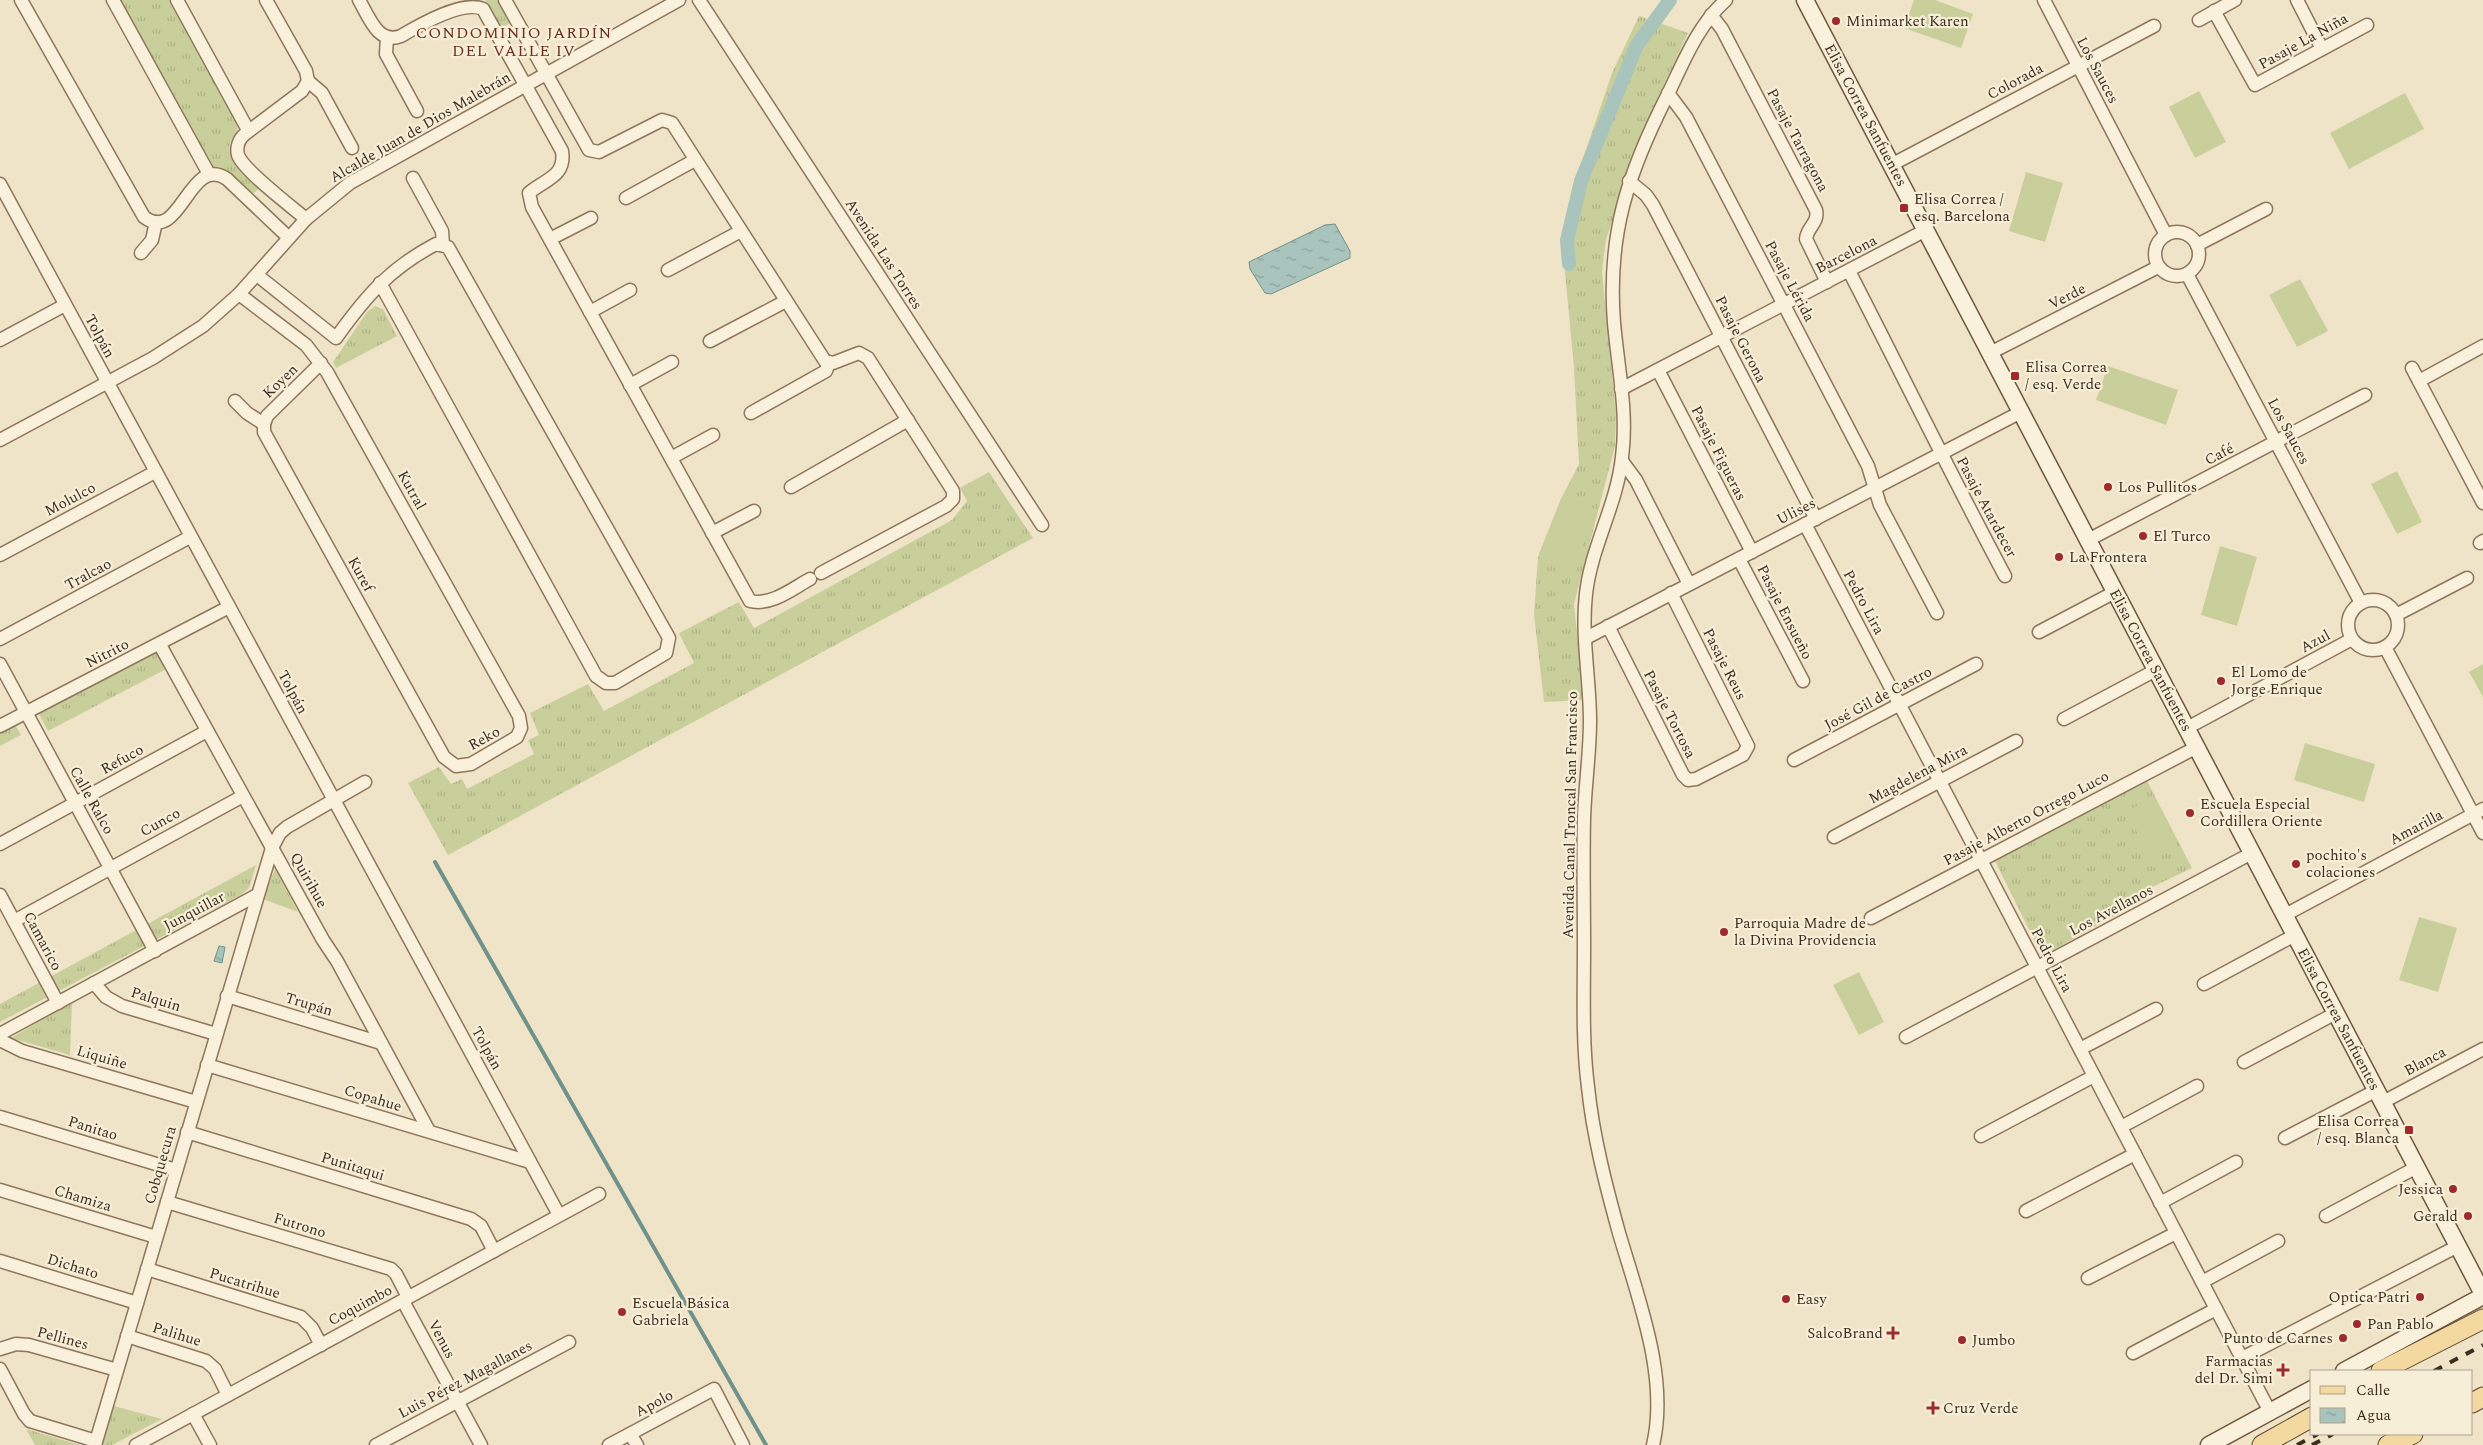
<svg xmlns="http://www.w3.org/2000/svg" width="2483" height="1445" viewBox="0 0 2483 1445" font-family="Spectral,serif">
	<defs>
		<pattern id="grass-tufts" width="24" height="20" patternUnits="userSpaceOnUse" patternTransform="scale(1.25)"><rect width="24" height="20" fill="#c9cf9b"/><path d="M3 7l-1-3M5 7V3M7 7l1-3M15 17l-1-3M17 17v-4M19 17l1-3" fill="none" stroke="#aeb285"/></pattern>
		<pattern id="water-ripples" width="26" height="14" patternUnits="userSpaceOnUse" patternTransform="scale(1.25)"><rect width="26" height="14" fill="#a9c4bc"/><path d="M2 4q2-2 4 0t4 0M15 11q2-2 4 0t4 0" fill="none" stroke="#8ba098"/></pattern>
	</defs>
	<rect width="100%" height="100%" fill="#f0e4c8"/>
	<!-- grass -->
	<g fill="url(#grass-tufts)">
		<path d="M 117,0 L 172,0 L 239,125 C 237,132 232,137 230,143 C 226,163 247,176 260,187 L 253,194 L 227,171 L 210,166 Z"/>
		<path d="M 485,0 L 498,0 L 510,23 L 502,28 Z"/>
		<path d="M 1639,16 L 1688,33 L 1649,117 L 1606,239 L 1602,272 L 1616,415 L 1615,446 L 1574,604 L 1584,700 L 1544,702 L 1534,614 L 1538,557 L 1561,499 L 1579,464 L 1574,368 L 1562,240 L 1574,185 L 1612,73 Z"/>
		<path d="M 375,306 L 383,309 L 397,336 L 336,368 L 333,362 L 367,312 Z"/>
		<path d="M 989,472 L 1033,538 L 448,855 L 408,783 L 439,767 L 451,784 L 462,779 L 467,789 L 534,754 L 528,740 L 539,735 L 530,713 L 588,684 L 604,711 L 694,663 L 679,633 L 739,602 L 754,628 L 952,520 L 967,501 L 960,488 Z"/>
		<path d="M 212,609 L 218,619 L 161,649 L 170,667 L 48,731 L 34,705 Z"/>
		<path d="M 11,717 L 21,735 L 0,746 L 0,723 Z"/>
		<path d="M 2147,781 L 2192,868 L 2123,901 L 2123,911 L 2042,956 L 1995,861 Z"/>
		<path d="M 256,865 L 249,888 L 241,895 L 0,1022 L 0,1004 Z"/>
		<path d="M 275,869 L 298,912 L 263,899 Z"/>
		<path d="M 72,1002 L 70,1055 L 11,1038 Z"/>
		<path d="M 114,1406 L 162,1419 L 112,1445 L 101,1445 Z"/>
		<path d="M 26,1429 L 80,1445 L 35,1445 Z"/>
	</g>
	<!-- pitch -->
	<g fill="#c9cf9b">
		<path d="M 1914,0 L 1935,0 L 1973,14 L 1961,48 L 1904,28 Z"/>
		<path d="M 2199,91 L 2226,142 L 2195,158 L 2169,107 Z"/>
		<path d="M 2405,93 L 2424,129 L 2349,169 L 2330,133 Z"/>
		<path d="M 2026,172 L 2063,183 L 2045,242 L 2009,231 Z"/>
		<path d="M 2300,279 L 2328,331 L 2297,347 L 2269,295 Z"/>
		<path d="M 2108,366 L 2178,390 L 2166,425 L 2096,400 Z"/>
		<path d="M 2397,471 L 2422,522 L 2397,534 L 2371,484 Z"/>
		<path d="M 1561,499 L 1595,512 L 1573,571 L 1538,557 Z"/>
		<path d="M 2220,546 L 2257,557 L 2237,626 L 2201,615 Z"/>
		<path d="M 2483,664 L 2483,697 L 2469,672 Z"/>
		<path d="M 2305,743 L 2375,764 L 2364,802 L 2294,780 Z"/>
		<path d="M 2153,798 L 2178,846 L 2151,860 L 2126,811 Z"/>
		<path d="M 2419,917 L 2457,928 L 2438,992 L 2399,980 Z"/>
		<path d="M 1859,972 L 1884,1022 L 1859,1035 L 1833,985 Z"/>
	</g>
	<!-- water -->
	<g fill="url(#water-ripples)" stroke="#6f938a">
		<path d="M 1335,224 L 1350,251 L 1350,258 L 1271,294 L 1265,293 L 1250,269 L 1249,262 L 1325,225 Z"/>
		<path d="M 219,946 L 225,947 L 222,963 L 214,961 Z"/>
	</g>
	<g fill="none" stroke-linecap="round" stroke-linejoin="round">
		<!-- stream -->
		<path stroke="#6f938a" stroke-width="4" d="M 435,862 L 766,1445"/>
		<!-- canal -->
		<path stroke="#a9c4bc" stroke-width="14" d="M 1569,264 L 1567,240 L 1581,181 L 1637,45 L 1670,0"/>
		<!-- street casing -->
		<g stroke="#8d765c" stroke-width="15">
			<g id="street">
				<path d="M 21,0 L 144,217 C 181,245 189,153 227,179 L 288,237"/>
				<path d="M 113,0 L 209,174"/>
				<path d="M 177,0 L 248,130"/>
				<path d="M 266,0 L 306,71 L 308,81 L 302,91 L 245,134 C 239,139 236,147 238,155 C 243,170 292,207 306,219"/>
				<path d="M 359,0 C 369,17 378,45 401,36 C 421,24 463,0 483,9 L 562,151 C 566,177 545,179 529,193 L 532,207 L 750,601 C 771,606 792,589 810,579"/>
				<path d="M 505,0 L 589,150 L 599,152 L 662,120 L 672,123 L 825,361 L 833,363 L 859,353 L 868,358 L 953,491 L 953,499 L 946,506 L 821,573"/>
				<path d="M 699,0 L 1042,525"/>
				<path d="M 2044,0 L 2166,235"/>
				<path d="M 2297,0 L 2322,49"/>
				<path d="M 2214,11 L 2255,85 L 2367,25"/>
				<path d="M 1711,15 L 1722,29 L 1816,210 C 1819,223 1807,227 1806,239 L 1827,282"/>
				<path d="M 2199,20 L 2235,0"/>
				<path d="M 387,37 L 386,54 L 417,111"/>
				<path d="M 308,81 L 322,93 L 352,148"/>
				<path d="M 1668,93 L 1686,117 L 1868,466 L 1880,505 L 1937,613"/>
				<path d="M 1891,165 L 2154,26"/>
				<path d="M 413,178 L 442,231 L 443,244"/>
				<path d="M 1629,181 L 1646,195 L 1653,205 L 1816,519"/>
				<path d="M 0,184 L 559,1215"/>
				<path d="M 626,198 L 695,160"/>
				<circle cx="2177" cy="254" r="22"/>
				<path d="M 550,239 L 591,218"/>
				<path d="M 2197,245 L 2266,209"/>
				<path d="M 141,253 L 152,240 L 156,222"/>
				<path d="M 668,270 L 741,231"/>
				<path d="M 1849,271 C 1901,372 1951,475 2005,576"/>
				<path d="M 2187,274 L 2361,603"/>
				<path d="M 257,275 L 336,338 C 366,296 390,268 436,244 L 448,247 L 669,638 L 666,653 L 615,683 L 606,683 L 596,676 L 380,283"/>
				<path d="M 239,294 L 306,345 L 327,372 L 519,716 L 521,728 L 517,737 L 471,764 L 456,766 L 444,757 L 264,432 L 264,424 L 267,416 L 321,363"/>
				<path d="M 590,312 L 630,290"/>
				<path d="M 0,340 L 65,305"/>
				<path d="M 710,341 L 786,301"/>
				<path d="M 1990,353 L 2158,267"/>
				<path d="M 2412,368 L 2483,503"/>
				<path d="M 1658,370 L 1752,552"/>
				<path d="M 2419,381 L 2483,346"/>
				<path d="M 630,385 L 672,362"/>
				<path d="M 1621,389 L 1926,230"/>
				<path d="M 235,401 L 247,413 L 264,424"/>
				<path d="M 751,413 L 826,371 L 829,362"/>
				<path d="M 0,440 L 153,358 L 203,326 L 239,294 L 306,219 L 350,183 L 679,0"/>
				<path d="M 671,458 L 713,435"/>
				<path d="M 1622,461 L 1636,480 L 1689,584"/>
				<path d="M 791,487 L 908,420"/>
				<path d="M 1805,524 L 2270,1412"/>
				<path d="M 712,533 L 754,511"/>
				<path d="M 2088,540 L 2365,395"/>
				<path d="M 2480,543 L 2483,541"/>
				<path d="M 0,555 L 155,472"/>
				<path d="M 1739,559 L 1803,681"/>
				<circle cx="2373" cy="625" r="25"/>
				<path d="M 2396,615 L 2467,578"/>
				<path d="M 1608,626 L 1683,775 L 1688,780 L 1696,779 L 1743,755 L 1748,746 L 1671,593"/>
				<path d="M 2039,632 L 2115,592"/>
				<path d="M 1586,638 L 2021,412"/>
				<path d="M 0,639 L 190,537"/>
				<path d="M 160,645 L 323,940 L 337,961 L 429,1131"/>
				<path d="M 2385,647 L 2483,833"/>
				<path d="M 0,664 L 155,951"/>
				<path d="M 2064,719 L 2156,670"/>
				<path d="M 0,726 L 229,607"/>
				<path d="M 2187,728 L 2352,639"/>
				<path d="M 1794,760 L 1976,664"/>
				<path d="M 1834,837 L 2016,741"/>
				<path d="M 0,844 L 207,731"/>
				<path d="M 0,895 L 58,1003"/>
				<path d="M 2285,915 L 2483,809"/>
				<path d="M 1871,918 L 2197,747"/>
				<path d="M 14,921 L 243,796"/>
				<path d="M 94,983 L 106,997 L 122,1006 L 216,1034"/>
				<path d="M 2204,984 L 2295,935"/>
				<path d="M 227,996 L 381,1043"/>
				<path d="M 0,1034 L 257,895"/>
				<path d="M 1906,1037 L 2252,853"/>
				<path d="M 0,1040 L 22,1051 L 196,1102"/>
				<path d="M 2080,1049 L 2156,1009"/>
				<path d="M 2244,1062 L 2336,1013"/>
				<path d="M 207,1065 L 530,1162"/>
				<path d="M 2383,1102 L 2483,1049"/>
				<path d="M 0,1117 L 176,1170"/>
				<path d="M 2121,1127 L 2197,1086"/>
				<path d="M 187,1132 L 471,1219 L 481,1226 L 494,1251"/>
				<path d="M 1981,1136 L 2094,1076"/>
				<path d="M 2285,1138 L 2377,1090"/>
				<path d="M 0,1190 L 156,1237"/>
				<path d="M 167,1202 L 391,1269 L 396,1274 L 408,1297"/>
				<path d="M 2160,1203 L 2236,1162"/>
				<path d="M 2026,1211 L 2135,1154"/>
				<path d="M 2326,1216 L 2417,1167"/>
				<path d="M 0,1261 L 137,1303"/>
				<path d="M 147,1269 L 301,1317 L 312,1328 L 321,1345"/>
				<path d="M 2088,1278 L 2176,1233"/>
				<path d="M 2202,1282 L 2278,1241"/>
				<path d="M 403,1301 L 481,1445"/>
				<path d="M 127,1336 L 206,1361 L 215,1369 L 228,1395"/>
				<path d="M 0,1349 L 16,1344 L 29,1345 L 117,1370"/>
				<path d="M 2133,1353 L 2216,1309"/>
				<path d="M 2242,1358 L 2458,1246"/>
				<path d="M 0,1369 L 24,1414 L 30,1421 L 96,1441"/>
				<path d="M 193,1414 L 210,1445"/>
				<path d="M 630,1434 L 637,1445"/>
				<path d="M 95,1445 L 272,848 L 280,833 L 287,827 L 365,782"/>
				<path d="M 136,1445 L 599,1194"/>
				<path d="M 376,1445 L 569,1342"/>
				<path d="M 609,1445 L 714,1389 L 743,1445"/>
				<path d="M 1653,1445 C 1669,1377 1638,1298 1619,1233 C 1606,1186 1593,1136 1588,1087 C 1582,1040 1584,993 1584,945 C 1584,903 1583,860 1584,818 C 1585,786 1590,753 1590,721 C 1590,679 1581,636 1586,594 C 1591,547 1617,505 1622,457 C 1628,413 1618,368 1614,323 C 1607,234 1628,173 1668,94 C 1684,61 1698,25 1726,0"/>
			</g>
		</g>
		<!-- secondary casing -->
		<g stroke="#6f573f" stroke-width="19">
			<g id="secondary">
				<path d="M 1805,0 L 2483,1294"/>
				<path d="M 2344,1371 L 2483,1296"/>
				<path d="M 2209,1445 L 2312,1389"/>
			</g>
		</g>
		<!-- primary casing -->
		<g stroke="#5b4430" stroke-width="21">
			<g id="primary">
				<path d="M 2381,1371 L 2483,1319"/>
				<path d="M 2472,1403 L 2483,1397"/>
				<path d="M 2262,1445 L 2312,1417"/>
				<path d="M 2388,1445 L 2413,1434"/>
			</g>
		</g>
		<!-- street -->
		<use href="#street" stroke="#faf1dc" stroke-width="12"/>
		<!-- secondary -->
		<use href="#secondary" stroke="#faf1dc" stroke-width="16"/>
		<!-- primary -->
		<use href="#primary" stroke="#f3d9a0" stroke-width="19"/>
		<!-- rail -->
		<g stroke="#3d2e20" stroke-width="4" stroke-dasharray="9 9" stroke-linecap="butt">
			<path d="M 2434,1371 L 2483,1345"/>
			<path d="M 2297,1445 L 2318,1434"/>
			<path d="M 2312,1445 L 2333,1434"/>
		</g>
	</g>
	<!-- markers -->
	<g fill="#9e2a2b" stroke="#f7eed8" stroke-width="2">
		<circle cx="1836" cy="21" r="5"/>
		<rect x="1899" y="203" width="10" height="10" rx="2.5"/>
		<rect x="2010" y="371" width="10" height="10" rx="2.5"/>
		<circle cx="2108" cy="487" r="5"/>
		<circle cx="2143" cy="536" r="5"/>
		<circle cx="2059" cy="557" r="5"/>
		<circle cx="2221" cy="681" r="5"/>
		<circle cx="2190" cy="813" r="5"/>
		<circle cx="2296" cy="864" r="5"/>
		<circle cx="1724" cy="932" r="5"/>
		<rect x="2404" y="1125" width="10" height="10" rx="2.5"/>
		<circle cx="2453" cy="1189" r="5"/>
		<circle cx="2468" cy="1216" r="5"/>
		<circle cx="2420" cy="1297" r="5"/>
		<circle cx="1786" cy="1299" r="5"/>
		<circle cx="622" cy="1312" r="5"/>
		<circle cx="2357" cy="1324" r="5"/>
		<path d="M1890.5 1325.5h5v5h5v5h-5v5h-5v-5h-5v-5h5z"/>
		<circle cx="2343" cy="1338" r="5"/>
		<circle cx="1962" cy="1340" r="5"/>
		<path d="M2280.5 1362.5h5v5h5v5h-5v5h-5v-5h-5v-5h5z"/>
		<path d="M1930.5 1400.5h5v5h5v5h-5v5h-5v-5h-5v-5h5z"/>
	</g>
	<g text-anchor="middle" stroke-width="4.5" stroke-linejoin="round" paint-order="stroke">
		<!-- poi labels -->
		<g font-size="15" fill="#3d2e20" stroke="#f7eed8" text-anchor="start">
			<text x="1846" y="26">Minimarket Karen</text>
			<text x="1914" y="204">Elisa Correa /<tspan x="1914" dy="17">esq. Barcelona</tspan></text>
			<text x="2025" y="372">Elisa Correa<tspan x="2025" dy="17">/ esq. Verde</tspan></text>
			<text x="2118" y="492">Los Pullitos</text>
			<text x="2153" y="541">El Turco</text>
			<text x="2069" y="562">La Frontera</text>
			<text x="2231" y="677">El Lomo de<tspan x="2231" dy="17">Jorge Enrique</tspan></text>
			<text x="2200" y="809">Escuela Especial<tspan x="2200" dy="17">Cordillera Oriente</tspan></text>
			<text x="2306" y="860">pochito's<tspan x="2306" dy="17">colaciones</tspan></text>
			<text x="1734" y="928">Parroquia Madre de<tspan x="1734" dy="17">la Divina Providencia</tspan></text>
			<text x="2399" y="1126" text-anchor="end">Elisa Correa<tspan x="2399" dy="17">/ esq. Blanca</tspan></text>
			<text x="2443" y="1194" text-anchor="end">Jessica</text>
			<text x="2458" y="1221" text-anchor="end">Gerald</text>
			<text x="2410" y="1302" text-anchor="end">Optica Patri</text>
			<text x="1796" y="1304">Easy</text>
			<text x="632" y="1308">Escuela Básica<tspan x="632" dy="17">Gabriela</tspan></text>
			<text x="2367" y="1329">Pan Pablo</text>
			<text x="1883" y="1338" text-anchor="end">SalcoBrand</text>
			<text x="2333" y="1343" text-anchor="end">Punto de Carnes</text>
			<text x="1972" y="1345">Jumbo</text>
			<text x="2273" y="1366" text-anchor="end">Farmacias<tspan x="2273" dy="17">del Dr. Simi</tspan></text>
			<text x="1943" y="1413">Cruz Verde</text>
		</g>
		<!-- street labels -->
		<g font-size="15" fill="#3d2e20" stroke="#f7eed8">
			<text transform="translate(2303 41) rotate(-29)" y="5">Pasaje La Niña</text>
			<text transform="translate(2098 70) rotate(62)" y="5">Los Sauces</text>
			<text transform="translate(2015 81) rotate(-28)" y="5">Colorada</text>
			<text transform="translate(1866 115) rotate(62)" y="5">Elisa Correa Sanfuentes</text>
			<text transform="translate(420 127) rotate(-30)" y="5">Alcalde Juan de Dios Malebrán</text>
			<text transform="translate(1798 140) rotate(62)" y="5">Pasaje Tarragona</text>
			<text transform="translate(884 254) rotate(57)" y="5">Avenida Las Torres</text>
			<text transform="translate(1846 254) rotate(-27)" y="5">Barcelona</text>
			<text transform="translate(1790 281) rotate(62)" y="5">Pasaje Lérida</text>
			<text transform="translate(2067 296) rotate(-27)" y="5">Verde</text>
			<text transform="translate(100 336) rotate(62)" y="5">Tolpán</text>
			<text transform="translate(1741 339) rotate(63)" y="5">Pasaje Gerona</text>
			<text transform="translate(280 381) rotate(-44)" y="5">Koyen</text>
			<text transform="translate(2289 431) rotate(62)" y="5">Los Sauces</text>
			<text transform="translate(1719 453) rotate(63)" y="5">Pasaje Figueras</text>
			<text transform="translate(2219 454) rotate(-28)" y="5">Café</text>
			<text transform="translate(412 490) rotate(61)" y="5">Kutral</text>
			<text transform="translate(70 499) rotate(-28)" y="5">Molulco</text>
			<text transform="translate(1987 507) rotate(62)" y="5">Pasaje Atardecer</text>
			<text transform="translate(1796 511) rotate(-27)" y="5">Ulises</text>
			<text transform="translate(88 574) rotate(-28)" y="5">Tralcao</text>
			<text transform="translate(361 574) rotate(61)" y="5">Kuref</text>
			<text transform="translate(1864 602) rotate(62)" y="5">Pedro Lira</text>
			<text transform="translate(1785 612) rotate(63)" y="5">Pasaje Ensueño</text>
			<text transform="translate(2315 641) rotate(-28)" y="5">Azul</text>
			<text transform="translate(107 653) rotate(-27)" y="5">Nitrito</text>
			<text transform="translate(2151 660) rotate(62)" y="5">Elisa Correa Sanfuentes</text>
			<text transform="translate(1725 664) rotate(63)" y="5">Pasaje Reus</text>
			<text transform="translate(293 692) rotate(62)" y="5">Tolpán</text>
			<text transform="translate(1878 698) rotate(-28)" y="5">José Gil de Castro</text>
			<text transform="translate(1670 714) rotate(63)" y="5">Pasaje Tortosa</text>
			<text transform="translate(484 738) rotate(-29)" y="5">Reko</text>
			<text transform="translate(122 759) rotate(-29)" y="5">Refuco</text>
			<text transform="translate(1918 774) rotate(-28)" y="5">Magdelena Mira</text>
			<text transform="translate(92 800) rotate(61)" y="5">Calle Ralco</text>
			<text transform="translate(1570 815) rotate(-89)" y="5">Avenida Canal Troncal San Francisco</text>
			<text transform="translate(2026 818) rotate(-28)" y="5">Pasaje Alberto Orrego Luco</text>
			<text transform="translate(160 822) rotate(-29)" y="5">Cunco</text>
			<text transform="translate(2416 827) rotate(-28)" y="5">Amarilla</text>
			<text transform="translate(309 880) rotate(61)" y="5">Quirihue</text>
			<text transform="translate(2111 910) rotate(-28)" y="5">Los Avellanos</text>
			<text transform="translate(194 911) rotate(-28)" y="5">Junquillar</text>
			<text transform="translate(43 941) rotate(62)" y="5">Camarico</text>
			<text transform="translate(2052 960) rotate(62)" y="5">Pedro Lira</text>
			<text transform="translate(156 999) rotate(17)" y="5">Palquin</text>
			<text transform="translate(309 1004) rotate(17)" y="5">Trupán</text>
			<text transform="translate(2339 1019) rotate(62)" y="5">Elisa Correa Sanfuentes</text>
			<text transform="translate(487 1048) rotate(61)" y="5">Tolpán</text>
			<text transform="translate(102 1057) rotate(16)" y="5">Liquiñe</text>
			<text transform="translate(2425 1061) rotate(-28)" y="5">Blanca</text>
			<text transform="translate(373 1098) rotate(17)" y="5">Copahue</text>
			<text transform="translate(93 1128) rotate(17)" y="5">Panitao</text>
			<text transform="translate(160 1165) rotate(-74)" y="5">Cobquecura</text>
			<text transform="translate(353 1166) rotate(17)" y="5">Punitaqui</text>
			<text transform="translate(83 1198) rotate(17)" y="5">Chamiza</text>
			<text transform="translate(300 1225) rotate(17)" y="5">Futrono</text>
			<text transform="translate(73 1266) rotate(17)" y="5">Dichato</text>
			<text transform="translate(245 1283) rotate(17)" y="5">Pucatrihue</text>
			<text transform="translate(360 1305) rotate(-28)" y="5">Coquimbo</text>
			<text transform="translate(177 1334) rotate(17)" y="5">Palihue</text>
			<text transform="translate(63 1338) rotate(15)" y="5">Pellines</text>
			<text transform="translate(442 1339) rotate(62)" y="5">Venus</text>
			<text transform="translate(465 1379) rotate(-28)" y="5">Luis Pérez Magallanes</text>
			<text transform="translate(654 1403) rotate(-28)" y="5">Apolo</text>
		</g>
		<!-- neighbourhood labels -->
		<g font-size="16" letter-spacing="1" fill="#6b2e1e" stroke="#f7eed8">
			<text x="514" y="38">CONDOMINIO JARDÍN<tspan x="514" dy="18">DEL VALLE IV</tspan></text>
		</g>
	</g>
	<!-- legend -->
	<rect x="2310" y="1370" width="162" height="65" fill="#f7eed8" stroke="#ada18e"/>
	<rect x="2320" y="1386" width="25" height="8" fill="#f3d9a0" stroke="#ada18e"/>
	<text x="2356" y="1395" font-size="15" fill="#3d2e20">Calle</text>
	<rect x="2320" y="1408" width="25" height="15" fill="url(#water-ripples)" stroke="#ada18e"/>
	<text x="2356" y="1420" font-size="15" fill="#3d2e20">Agua</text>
</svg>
